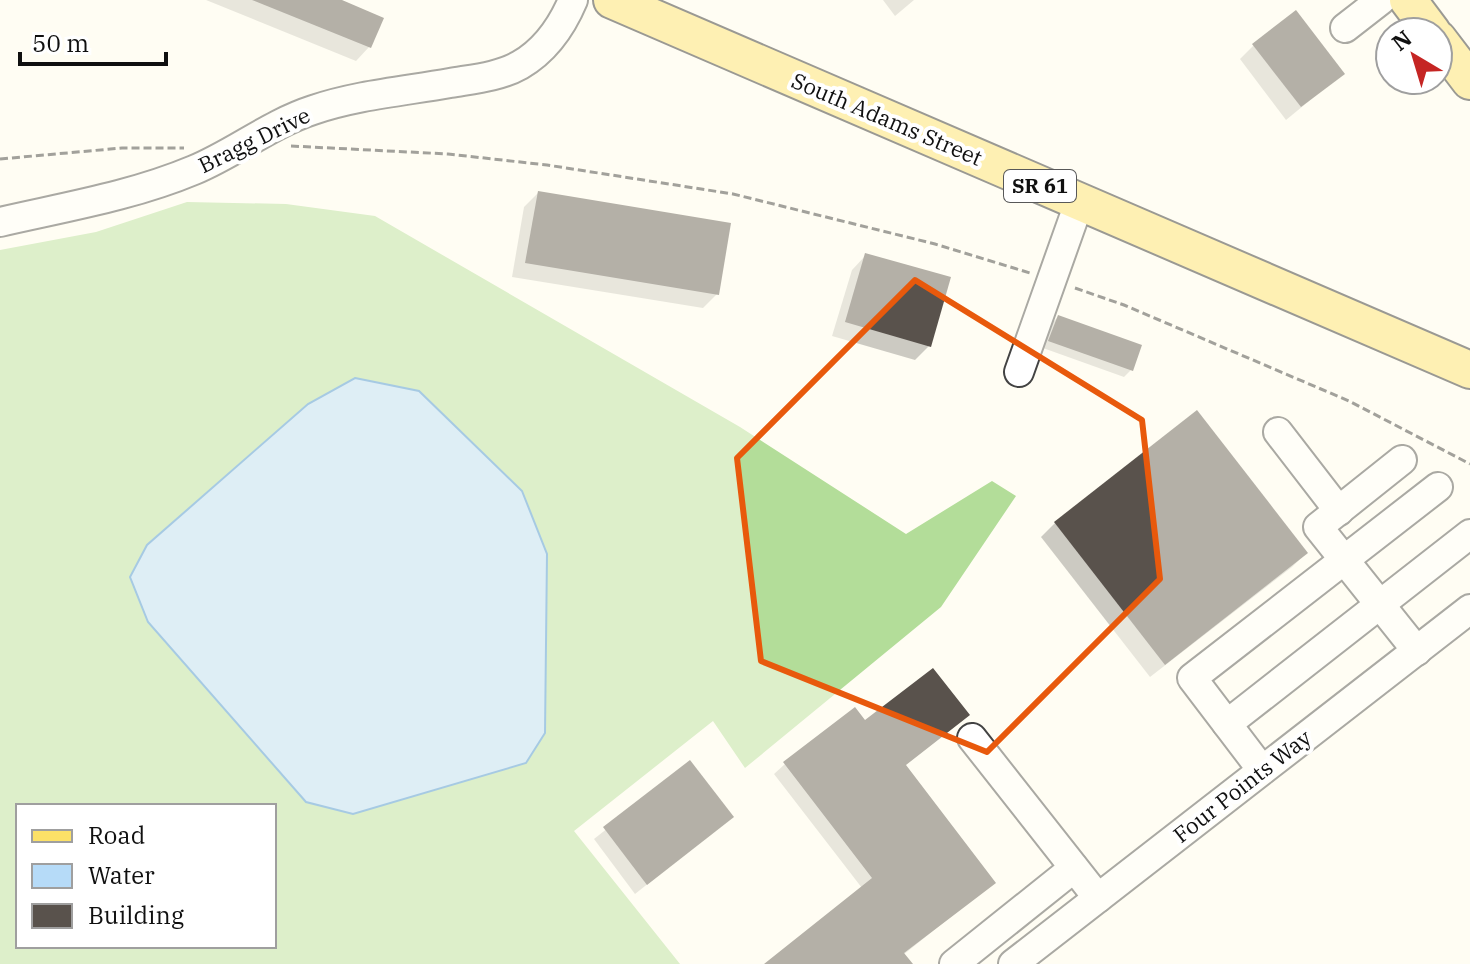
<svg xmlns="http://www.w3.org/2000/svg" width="1470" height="964" viewBox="0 0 1470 964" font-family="'IBM Plex Serif',serif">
	<rect width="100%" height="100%" fill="#fffdf3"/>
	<!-- forest -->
	<path fill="#b3dd99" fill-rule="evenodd" d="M 187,202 L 286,204 L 375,216 L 740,427 L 906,534 L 992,481 L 1016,496 L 941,607 L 745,768 L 713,721 L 574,831 L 680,964 L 0,964 L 0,250 L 96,232 ZM 18,806 L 274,806 L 274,946 L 18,946 Z"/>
	<!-- water -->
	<path fill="#b6dbf8" stroke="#3b8cd1" stroke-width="2" d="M 355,378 L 419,391 L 522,491 L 547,554 L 545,733 L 526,763 L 353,814 L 306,802 L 148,622 L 130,577 L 147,545 L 308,404 Z"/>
	<!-- shadow -->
	<g fill="#0003">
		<path d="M 206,0 L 337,0 L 370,46 L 356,61 Z"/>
		<path d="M 883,0 L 914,0 L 895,16 Z"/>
		<path d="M 1254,45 L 1342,74 L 1286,120 L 1240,59 Z"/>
		<path d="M 538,193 L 717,294 L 703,308 L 512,277 L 524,207 Z"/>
		<path d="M 866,255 L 929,346 L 915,360 L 832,336 L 852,270 Z"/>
		<path d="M 1058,317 L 1131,370 L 1124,377 L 1043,348 L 1051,324 Z"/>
		<path d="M 1055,523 L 1306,553 L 1292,567 L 1150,677 L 1041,537 Z"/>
		<path d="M 690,763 L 732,817 L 635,894 L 594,839 Z"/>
		<path d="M 785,764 L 904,766 L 994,882 L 903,955 L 907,964 L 767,964 L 862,888 L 774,774 Z"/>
	</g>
	<!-- building -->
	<g fill="#59524c">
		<path d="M 252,0 L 342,0 L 384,18 L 371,48 Z"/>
		<path d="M 1296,10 L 1345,74 L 1301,107 L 1252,44 Z"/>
		<path d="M 538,191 L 731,223 L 719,295 L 525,263 Z"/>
		<path d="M 865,253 L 951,277 L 931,347 L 845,322 Z"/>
		<path d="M 1058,315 L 1142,345 L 1133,371 L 1048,341 Z"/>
		<path d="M 1197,410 L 1308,553 L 1165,665 L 1054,522 Z"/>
		<path d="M 933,668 L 970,715 L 906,765 L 996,883 L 904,953 L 913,964 L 764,964 L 872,878 L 783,762 L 855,707 L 865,720 Z"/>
		<path d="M 690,760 L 734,817 L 647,885 L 603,827 Z"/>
	</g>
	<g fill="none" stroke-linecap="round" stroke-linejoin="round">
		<!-- minor casing -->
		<g stroke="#434343" stroke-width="32">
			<g id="minor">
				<path d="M 1345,28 L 1381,0"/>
				<path d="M 0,222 C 65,207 132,196 194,170 C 235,153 270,124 313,110 C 357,95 405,91 450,83 C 473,79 499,77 520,65 C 546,50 562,26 573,0"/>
				<path d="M 1019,372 L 1079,203"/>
				<path d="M 1278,432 L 1339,511"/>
				<path d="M 1402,460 L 1318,527 L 1417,651"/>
				<path d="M 1227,724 L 1470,534"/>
				<path d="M 972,738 L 1098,898"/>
				<path d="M 1262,770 L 1192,678 L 1438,487"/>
				<path d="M 954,964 L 1074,868"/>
				<path d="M 1013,964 L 1470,609"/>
			</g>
		</g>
		<!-- major casing -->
		<g stroke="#212121" stroke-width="40">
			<g id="major">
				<path d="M 612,0 L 1470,370"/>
				<path d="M 1408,0 L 1432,32"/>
				<path d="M 1438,39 L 1470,81"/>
			</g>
		</g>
		<!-- path -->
		<g stroke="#323232" stroke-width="3" stroke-dasharray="8 4" stroke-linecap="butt">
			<path d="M 291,146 L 448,154 L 547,165 L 733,194 L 935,244 L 1030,273"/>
			<path d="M 0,159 L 122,148 L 184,148"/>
			<path d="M 1075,288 L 1124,305 L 1349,401 L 1470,464"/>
		</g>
		<!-- minor -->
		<use href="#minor" stroke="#fff" stroke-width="28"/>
		<!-- major -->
		<use href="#major" stroke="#fce167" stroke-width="36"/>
	</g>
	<!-- marked area -->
	<path d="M0 0H1470V964H0ZM 915,280 L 1142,420 L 1160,579 L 987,752 L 761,661 L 737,458 Z" fill="#fffdf3" fill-opacity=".55" fill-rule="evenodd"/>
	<path fill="none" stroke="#e8590c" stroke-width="6" stroke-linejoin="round" d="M 915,280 L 1142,420 L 1160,579 L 987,752 L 761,661 L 737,458 Z"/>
	<g text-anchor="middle" stroke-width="8" stroke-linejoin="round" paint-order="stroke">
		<!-- shield labels -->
		<rect fill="#fff" stroke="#585858" stroke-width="2" x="1004" y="170" width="72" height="32" rx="6"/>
		<g font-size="20" font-weight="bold" fill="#101010">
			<text x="1040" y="193">SR 61</text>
		</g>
		<!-- street labels -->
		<g font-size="22" fill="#101010" stroke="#fff">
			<text transform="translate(887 119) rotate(23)" y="8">South Adams Street</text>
			<text transform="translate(254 140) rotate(-26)" y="8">Bragg Drive</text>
			<text transform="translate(1242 786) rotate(-38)" y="8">Four Points Way</text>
		</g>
	</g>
	<!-- legend -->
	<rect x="16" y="804" width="260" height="144" fill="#ffffff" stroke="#9f9f9f" stroke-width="2"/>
	<rect x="32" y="830" width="40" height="12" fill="#fce167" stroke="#9f9f9f" stroke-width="2"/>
	<text x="88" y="844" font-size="24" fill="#101010">Road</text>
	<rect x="32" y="864" width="40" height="24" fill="#b6dbf8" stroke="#9f9f9f" stroke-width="2"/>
	<text x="88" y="884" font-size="24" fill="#101010">Water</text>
	<rect x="32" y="904" width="40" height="24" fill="#59524c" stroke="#9f9f9f" stroke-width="2"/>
	<text x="88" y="924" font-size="24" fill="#101010">Building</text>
	<!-- north arrow -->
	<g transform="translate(1414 56) rotate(322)"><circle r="38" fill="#ffffff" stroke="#9f9f9f" stroke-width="2"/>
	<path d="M0-6L14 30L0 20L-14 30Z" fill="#c52523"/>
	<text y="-12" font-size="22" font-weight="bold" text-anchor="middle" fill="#101010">N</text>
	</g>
	<!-- scale -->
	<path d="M20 52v12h146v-12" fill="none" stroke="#101010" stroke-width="4"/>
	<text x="32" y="52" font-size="24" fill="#101010" stroke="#ffffff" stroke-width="6" paint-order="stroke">50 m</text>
</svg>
